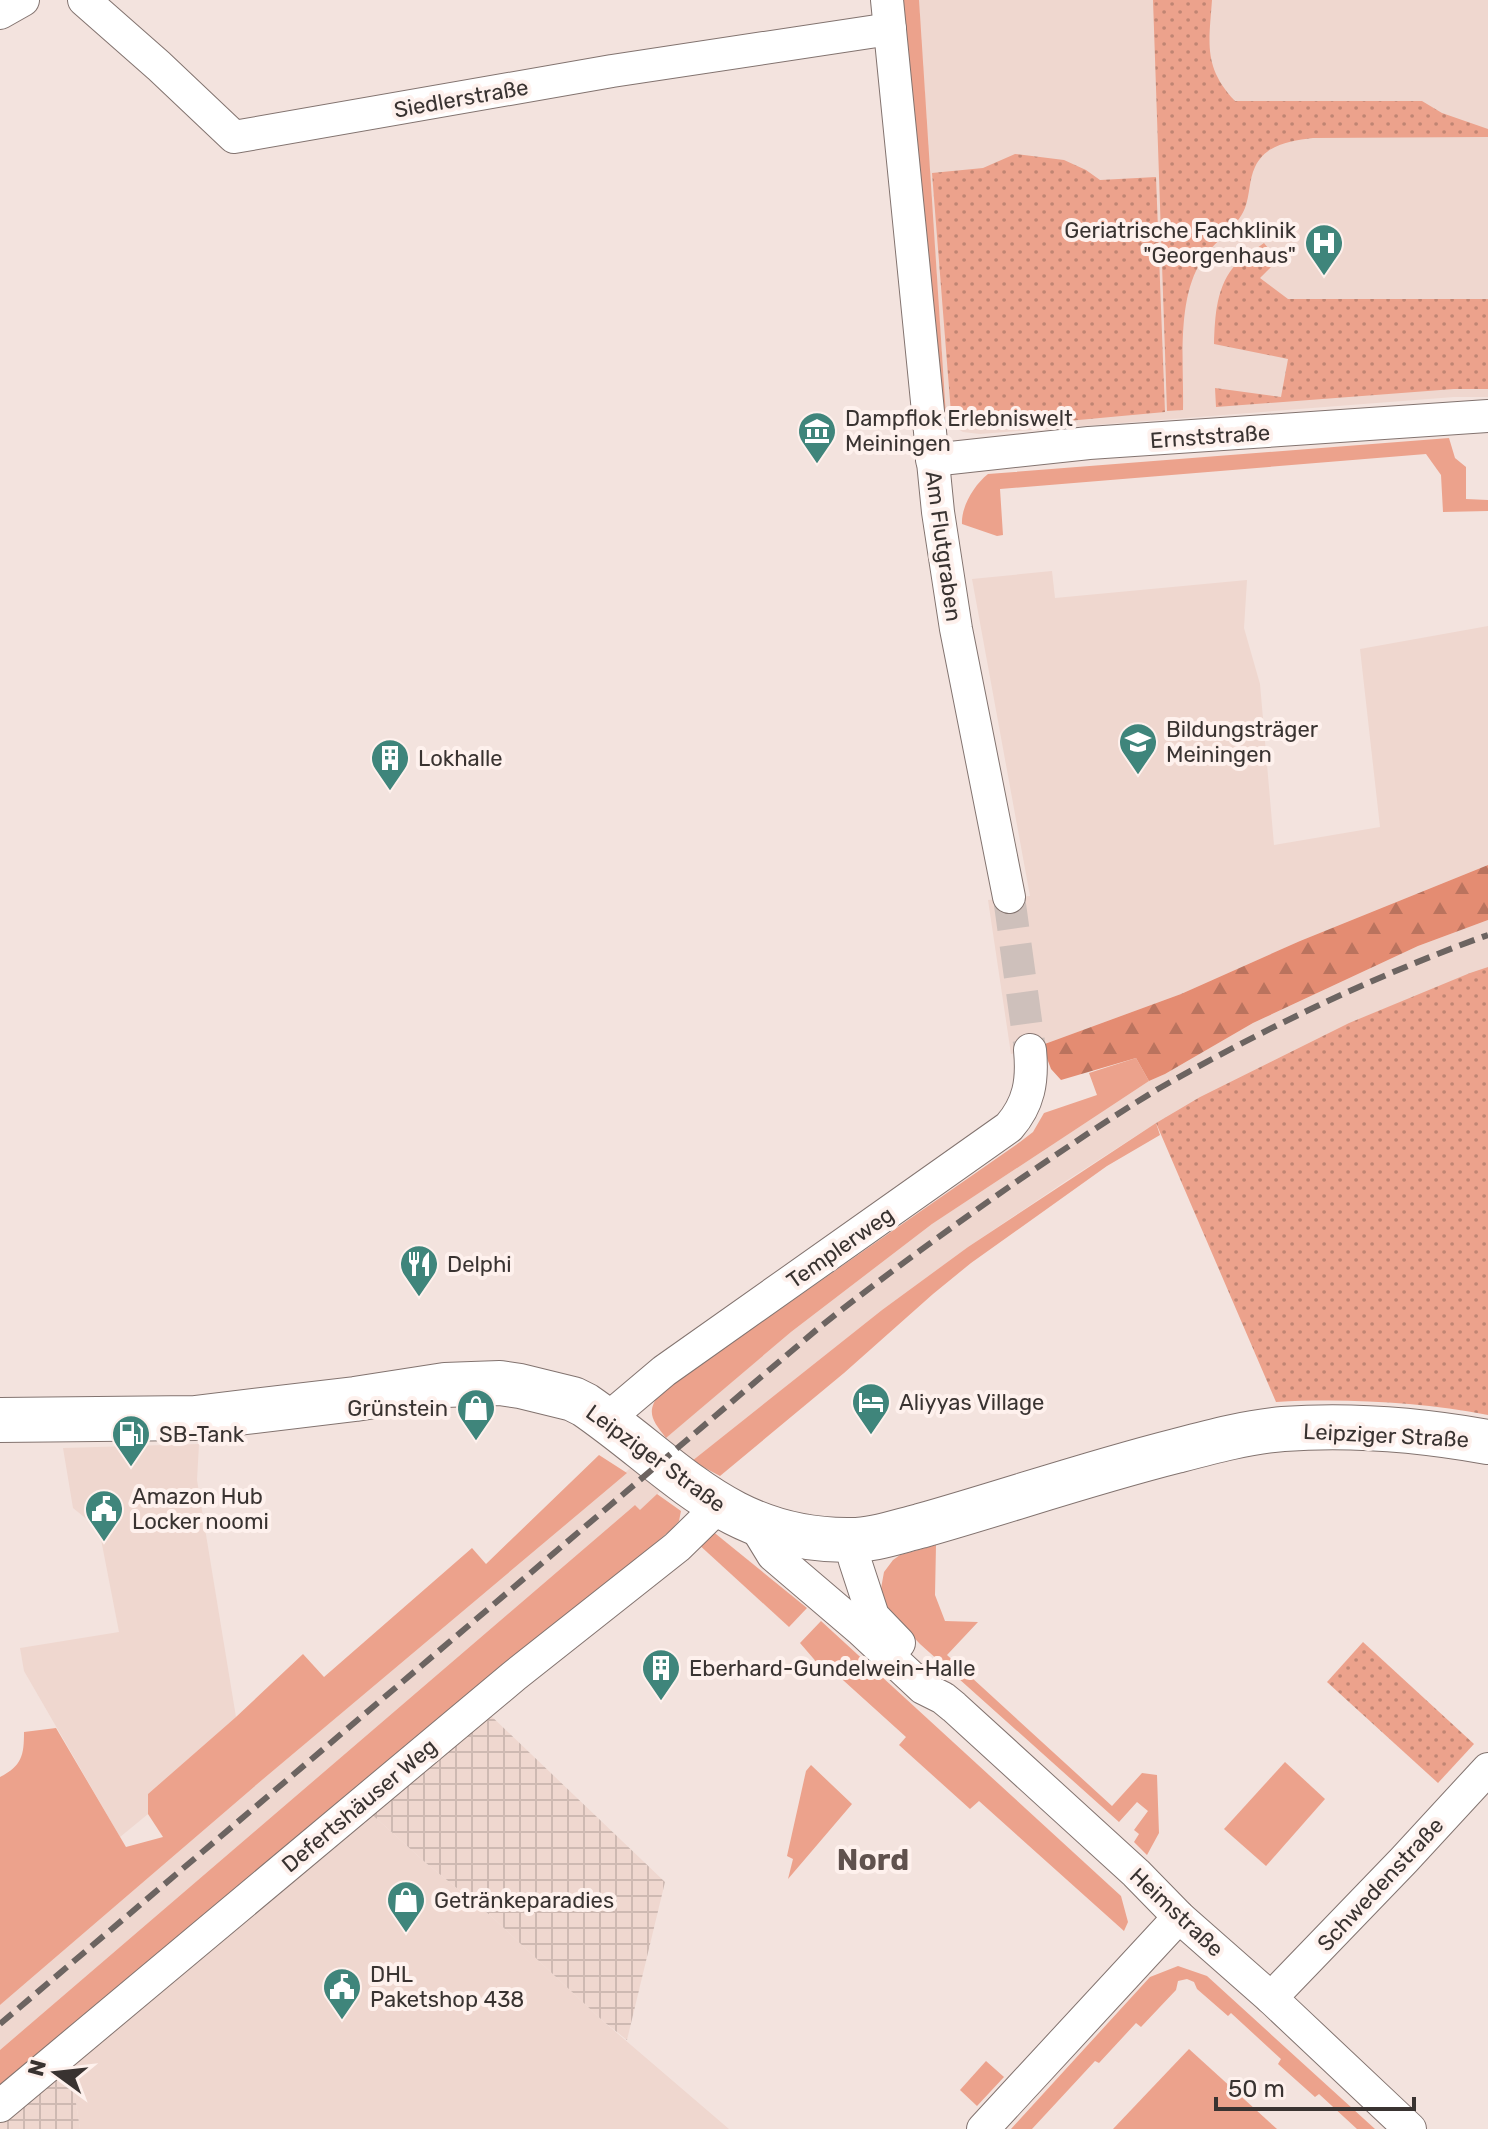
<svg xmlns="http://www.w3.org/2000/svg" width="1488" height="2129" viewBox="0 0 1488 2129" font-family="Rubik,sans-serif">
	<defs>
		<pattern id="industrial-grid" width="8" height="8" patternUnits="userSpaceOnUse" patternTransform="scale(2)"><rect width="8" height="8" fill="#efd7cf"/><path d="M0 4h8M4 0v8" fill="none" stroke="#ceb9b2"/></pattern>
		<pattern id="forest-firs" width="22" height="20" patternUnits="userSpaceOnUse" patternTransform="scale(2)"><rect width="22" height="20" fill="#e48c72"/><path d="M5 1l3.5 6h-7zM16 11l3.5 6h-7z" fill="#ba735e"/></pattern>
		<pattern id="park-dots" width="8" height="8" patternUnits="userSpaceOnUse" patternTransform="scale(2)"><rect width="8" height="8" fill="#eca28c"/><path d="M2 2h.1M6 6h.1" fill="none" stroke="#c08573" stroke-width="1.8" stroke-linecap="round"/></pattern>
	</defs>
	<rect width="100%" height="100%" fill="#f3e3de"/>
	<!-- built -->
	<g fill="#efd7cf">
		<path d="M 918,0 L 1488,0 L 1488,397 L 1454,397 L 980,434 L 963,432 L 953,426 L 946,416 Z"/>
		<path d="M 1052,571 L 1055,598 L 1247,580 L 1244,628 L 1260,684 L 1274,845 L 1380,827 L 1360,649 L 1488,626 L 1488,865 L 1300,941 L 1181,994 L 1042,1045 L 1011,1054 L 988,900 L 1030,896 L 972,579 Z"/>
		<path d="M 1488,920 L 1488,967 L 1349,1023 L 1200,1097 L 1156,1123 L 1066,1181 L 968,1247 L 882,1310 L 692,1461 L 640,1511 L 635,1505 L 0,2050 L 0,2005 L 262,1780 L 791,1332 L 932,1224 L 1149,1081 L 1165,1074 L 1253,1023 L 1418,946 Z"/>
		<path d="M 199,1444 L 197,1480 L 236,1717 L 148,1794 L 148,1814 L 120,1837 L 24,1671 L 20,1648 L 119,1632 L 99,1529 L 73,1508 L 63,1448 Z"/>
		<path d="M 367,1810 L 426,1863 L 491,1916 L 603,2021 L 729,2129 L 80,2129 L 69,2057 Z"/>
	</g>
	<!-- industrial -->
	<g fill="url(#industrial-grid)">
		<path d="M 487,1712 L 665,1882 L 627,2040 L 603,2021 L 491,1916 L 426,1863 L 367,1810 Z"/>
		<path d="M 69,2057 L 80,2129 L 0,2129 L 0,2118 Z"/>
	</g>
	<!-- green -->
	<g fill="#eca28c">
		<path d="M 896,0 L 919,0 L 946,416 L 934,393 Z"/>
		<path d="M 1449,438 L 1455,458 L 1466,467 L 1466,499 L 1488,500 L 1488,511 L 1443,512 L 1441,475 L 1426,454 L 1000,489 L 1003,535 L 997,536 L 962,524 C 961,507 974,485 988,474 Z"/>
		<path d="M 1136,1058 L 1149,1081 L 932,1224 L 791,1332 L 666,1438 C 652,1420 645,1412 661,1392 L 1020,1142 L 1033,1132 L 1044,1113 L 1097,1095 L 1089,1073 Z"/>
		<path d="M 1156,1123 L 1160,1135 L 1107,1166 L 971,1263 L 933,1294 L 844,1373 L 720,1476 L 692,1461 L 882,1310 L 968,1247 Z"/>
		<path d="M 599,1455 L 627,1473 L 262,1780 L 0,2005 L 0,1777 C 22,1766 24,1755 24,1732 L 56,1728 L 126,1847 L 163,1837 L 148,1814 L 148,1794 L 236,1717 L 303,1654 L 324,1677 L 472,1548 L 486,1564 Z"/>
		<path d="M 657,1494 L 681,1511 L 679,1521 L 672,1529 L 0,2093 L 0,2050 L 635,1505 L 640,1510 Z"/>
		<path d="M 711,1530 L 807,1608 L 789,1627 L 696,1542 Z"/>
		<path d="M 936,1545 L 935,1595 L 945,1621 L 978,1622 L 947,1655 L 1112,1806 L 1142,1773 L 1157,1775 L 1159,1833 L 1147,1855 L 1134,1842 L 1139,1834 L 1134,1830 L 1148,1811 L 1137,1802 L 1119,1822 L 920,1644 L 889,1611 L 880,1594 L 884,1572 L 893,1560 L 900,1555 Z"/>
		<path d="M 821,1621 L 1121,1896 L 1128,1922 L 1124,1931 L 979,1801 L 970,1809 L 899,1745 L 906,1737 L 823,1662 L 819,1665 L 800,1643 Z"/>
		<path d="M 1285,1762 L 1325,1799 L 1266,1866 L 1224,1829 Z"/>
		<path d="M 811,1765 L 852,1804 L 788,1879 L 793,1859 L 787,1856 L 806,1771 Z"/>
		<path d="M 1178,1966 L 1207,1976 L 1375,2129 L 1357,2129 L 1319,2094 L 1315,2097 L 1278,2064 L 1281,2059 L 1231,2013 L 1228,2016 L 1197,1989 L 1194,1982 L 1187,1979 L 1178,1981 L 1176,1990 L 1141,2027 L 1136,2023 L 1099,2063 L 1095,2061 L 1032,2129 L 1011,2129 L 1150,1977 Z"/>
		<path d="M 1189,2049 L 1277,2129 L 1113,2129 Z"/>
		<path d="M 986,2061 L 1004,2077 L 977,2106 L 960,2090 Z"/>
	</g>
	<!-- forest -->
	<path fill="url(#forest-firs)" d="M 1488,865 L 1488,920 L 1418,946 L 1253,1023 L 1165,1074 L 1149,1081 L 1136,1058 L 1061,1080 L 1051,1069 L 1042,1045 L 1181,994 L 1300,941 Z"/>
	<!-- park -->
	<g fill="url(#park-dots)">
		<path d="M 1153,0 L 1212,0 C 1209,43 1203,67 1235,101 L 1422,101 L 1442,113 L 1488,129 L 1488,137 L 1313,138 C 1290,141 1266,144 1255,167 C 1249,179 1250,195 1245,208 C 1236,230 1214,241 1202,260 C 1176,300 1184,364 1183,410 L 1167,411 Z"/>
		<path d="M 1015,154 L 1064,160 L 1086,170 L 1100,180 L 1156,177 L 1165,412 L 980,429 C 967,428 958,425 951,413 L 932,173 L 983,168 Z"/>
		<path d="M 1264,243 L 1278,260 L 1260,278 L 1288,299 L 1488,299 L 1488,389 L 1454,389 L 1216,407 L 1215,388 L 1281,397 L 1288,359 L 1214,344 C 1215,316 1216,285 1237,263 C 1245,256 1255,250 1264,243 Z"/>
		<path d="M 1488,967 L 1488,1415 C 1421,1402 1344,1398 1276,1402 L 1156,1123 L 1200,1097 L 1349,1023 L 1470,973 Z"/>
		<path d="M 1363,1642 L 1474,1744 L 1438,1783 L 1327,1682 Z"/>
	</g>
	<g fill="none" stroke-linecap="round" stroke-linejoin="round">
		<!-- minor-tunnel -->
		<path stroke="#cec0bb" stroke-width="32" stroke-dasharray="32 16" stroke-linecap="butt" d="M 1009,897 L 1030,1050"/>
		<!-- minor casing -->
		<g stroke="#82736f" stroke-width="34">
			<g id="minor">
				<path d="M 84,0 L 159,66 L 234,137 L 612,71 L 890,29"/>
				<path d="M 887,0 L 938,512 L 956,629 L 1009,897"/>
				<path d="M 0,13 L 23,0"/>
				<path d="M 932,460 L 1089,443 L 1488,416"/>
				<path d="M 606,1420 L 664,1371 L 1009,1127 C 1029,1104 1033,1081 1030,1050"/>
				<path d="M 754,1524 L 773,1555 L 861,1630 L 923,1688 L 943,1698 L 954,1707 L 1136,1873 L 1179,1917 L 1271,1998 L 1410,2129"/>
				<path d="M 850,1541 L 855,1561 L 873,1616 L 899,1643"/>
				<path d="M 1271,1998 L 1404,1860 L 1488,1769"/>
				<path d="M 0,2106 L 514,1676 L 677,1547 L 719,1506"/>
				<path d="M 983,2129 L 1179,1917"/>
			</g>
		</g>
		<!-- secondary casing -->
		<g stroke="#82736f" stroke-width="46">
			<path id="secondary" d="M 0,1420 L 195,1418 L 355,1399 L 445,1385 L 472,1384 L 500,1383 L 520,1386 L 573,1399 L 585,1405 C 675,1467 728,1540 847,1540 C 871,1541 896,1532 920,1526 C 1005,1502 1089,1473 1176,1451 C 1210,1442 1247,1432 1283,1429 C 1351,1424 1421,1430 1488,1442"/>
		</g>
		<!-- minor -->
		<use href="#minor" stroke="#fff" stroke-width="32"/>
		<!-- secondary -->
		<use href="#secondary" stroke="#fff" stroke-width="44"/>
		<!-- rail -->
		<path stroke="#6c6461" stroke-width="6" stroke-dasharray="16 8" stroke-linecap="butt" d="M 0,2024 L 821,1326 C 884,1276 950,1228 1016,1182 C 1063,1150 1110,1118 1158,1089 C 1263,1029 1374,976 1488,935"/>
	</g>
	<!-- icons -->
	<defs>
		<g id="hospital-pin" transform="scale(2)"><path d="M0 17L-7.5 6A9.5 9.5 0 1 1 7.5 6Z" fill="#3f857b" stroke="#fef1ed"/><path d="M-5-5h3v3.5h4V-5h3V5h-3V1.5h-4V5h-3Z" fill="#fff"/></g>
		<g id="museum-pin" transform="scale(2)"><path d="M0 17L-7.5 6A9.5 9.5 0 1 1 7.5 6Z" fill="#3f857b" stroke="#fef1ed"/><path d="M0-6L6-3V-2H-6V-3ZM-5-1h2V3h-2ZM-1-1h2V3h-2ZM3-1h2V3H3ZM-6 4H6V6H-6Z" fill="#fff"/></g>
		<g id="school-pin" transform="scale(2)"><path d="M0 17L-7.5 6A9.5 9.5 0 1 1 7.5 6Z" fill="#3f857b" stroke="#fef1ed"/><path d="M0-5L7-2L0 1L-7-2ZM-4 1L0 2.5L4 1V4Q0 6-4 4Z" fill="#fff"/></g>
		<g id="building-pin" transform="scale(2)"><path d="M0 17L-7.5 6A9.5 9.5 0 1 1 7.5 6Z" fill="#3f857b" stroke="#fef1ed"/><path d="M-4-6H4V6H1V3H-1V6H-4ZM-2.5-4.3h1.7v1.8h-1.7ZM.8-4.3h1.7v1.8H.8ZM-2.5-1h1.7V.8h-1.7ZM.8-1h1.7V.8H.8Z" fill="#fff"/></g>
		<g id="restaurant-pin" transform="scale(2)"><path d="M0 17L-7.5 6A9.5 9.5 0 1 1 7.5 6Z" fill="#3f857b" stroke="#fef1ed"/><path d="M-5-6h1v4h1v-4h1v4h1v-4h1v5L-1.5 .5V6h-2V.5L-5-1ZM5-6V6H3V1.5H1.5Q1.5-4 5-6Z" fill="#fff"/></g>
		<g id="hotel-pin" transform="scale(2)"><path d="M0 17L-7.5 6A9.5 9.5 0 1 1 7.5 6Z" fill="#3f857b" stroke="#fef1ed"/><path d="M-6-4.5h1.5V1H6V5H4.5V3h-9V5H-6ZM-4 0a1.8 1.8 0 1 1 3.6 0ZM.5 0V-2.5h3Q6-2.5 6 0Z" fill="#fff"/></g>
		<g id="shop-pin" transform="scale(2)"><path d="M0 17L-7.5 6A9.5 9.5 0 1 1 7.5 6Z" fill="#3f857b" stroke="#fef1ed"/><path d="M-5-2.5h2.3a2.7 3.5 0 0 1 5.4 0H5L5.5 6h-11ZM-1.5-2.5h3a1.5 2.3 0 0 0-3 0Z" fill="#fff"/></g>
		<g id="fuel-pin" transform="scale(2)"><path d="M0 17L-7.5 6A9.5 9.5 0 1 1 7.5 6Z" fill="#3f857b" stroke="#fef1ed"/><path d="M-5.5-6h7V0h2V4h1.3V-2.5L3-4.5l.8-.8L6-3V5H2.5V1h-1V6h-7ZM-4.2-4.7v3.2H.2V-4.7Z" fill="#fff"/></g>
		<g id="civic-pin" transform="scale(2)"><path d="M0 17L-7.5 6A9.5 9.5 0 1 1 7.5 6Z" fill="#3f857b" stroke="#fef1ed"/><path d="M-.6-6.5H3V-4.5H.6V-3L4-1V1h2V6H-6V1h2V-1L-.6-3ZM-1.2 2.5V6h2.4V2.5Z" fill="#fff"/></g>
	</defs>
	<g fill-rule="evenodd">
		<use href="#hospital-pin" x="1324" y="243"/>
		<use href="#museum-pin" x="817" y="431"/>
		<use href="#school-pin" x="1138" y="742"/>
		<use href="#building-pin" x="390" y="758"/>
		<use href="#restaurant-pin" x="419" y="1264"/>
		<use href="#hotel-pin" x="871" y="1402"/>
		<use href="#shop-pin" x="476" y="1408"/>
		<use href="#fuel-pin" x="131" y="1434"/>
		<use href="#civic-pin" x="104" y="1509"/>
		<use href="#building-pin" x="661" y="1668"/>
		<use href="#shop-pin" x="406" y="1900"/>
		<use href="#civic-pin" x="342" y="1987"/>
	</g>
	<g text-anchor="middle" stroke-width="8" stroke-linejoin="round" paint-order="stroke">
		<!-- street labels -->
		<g font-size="22" fill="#393331" stroke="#fef1ed">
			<text transform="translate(461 98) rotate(-10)" y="8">Siedlerstraße</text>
			<text transform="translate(1210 436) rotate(-4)" y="8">Ernststraße</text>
			<text transform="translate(944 546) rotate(82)" y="8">Am Flutgraben</text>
			<text transform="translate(840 1247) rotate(-35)" y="8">Templerweg</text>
			<text transform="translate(1386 1435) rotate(3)" y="8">Leipziger Straße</text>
			<text transform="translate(656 1458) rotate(36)" y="8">Leipziger Straße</text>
			<text transform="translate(359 1805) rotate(-40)" y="8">Defertshäuser Weg</text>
			<text transform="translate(1380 1884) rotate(-47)" y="8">Schwedenstraße</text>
			<text transform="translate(1177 1912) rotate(43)" y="8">Heimstraße</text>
		</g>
		<!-- poi labels -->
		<g font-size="22" fill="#393331" stroke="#fef1ed" text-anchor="start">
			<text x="1296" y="238" text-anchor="end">Geriatrische Fachklinik<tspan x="1296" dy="25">"Georgenhaus"</tspan></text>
			<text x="845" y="426">Dampflok Erlebniswelt<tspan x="845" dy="25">Meiningen</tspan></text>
			<text x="1166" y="737">Bildungsträger<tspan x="1166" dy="25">Meiningen</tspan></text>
			<text x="418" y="766">Lokhalle</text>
			<text x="447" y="1272">Delphi</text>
			<text x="899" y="1410">Aliyyas Village</text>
			<text x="448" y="1416" text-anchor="end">Grünstein</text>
			<text x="159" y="1442">SB-Tank</text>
			<text x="132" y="1504">Amazon Hub<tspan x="132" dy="25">Locker noomi</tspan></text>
			<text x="689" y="1676">Eberhard-Gundelwein-Halle</text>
			<text x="434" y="1908">Getränkeparadies</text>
			<text x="370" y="1982">DHL<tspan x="370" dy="25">Paketshop 438</tspan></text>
		</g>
		<!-- district labels -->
		<g font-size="30" font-weight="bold" fill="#60524e" stroke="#fef1ed">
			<text x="873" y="1870">Nord</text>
		</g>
	</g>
	<!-- north arrow -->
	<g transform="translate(56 2073) rotate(285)" stroke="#fef1ed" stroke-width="6" paint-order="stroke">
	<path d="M0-6L14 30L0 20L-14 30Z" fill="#393331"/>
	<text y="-12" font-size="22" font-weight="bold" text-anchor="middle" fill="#393331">N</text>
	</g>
	<!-- scale -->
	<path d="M1216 2097v12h198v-12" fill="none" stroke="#393331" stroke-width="4"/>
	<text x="1228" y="2097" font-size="24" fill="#393331" stroke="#fef1ed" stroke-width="6" paint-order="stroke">50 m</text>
</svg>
